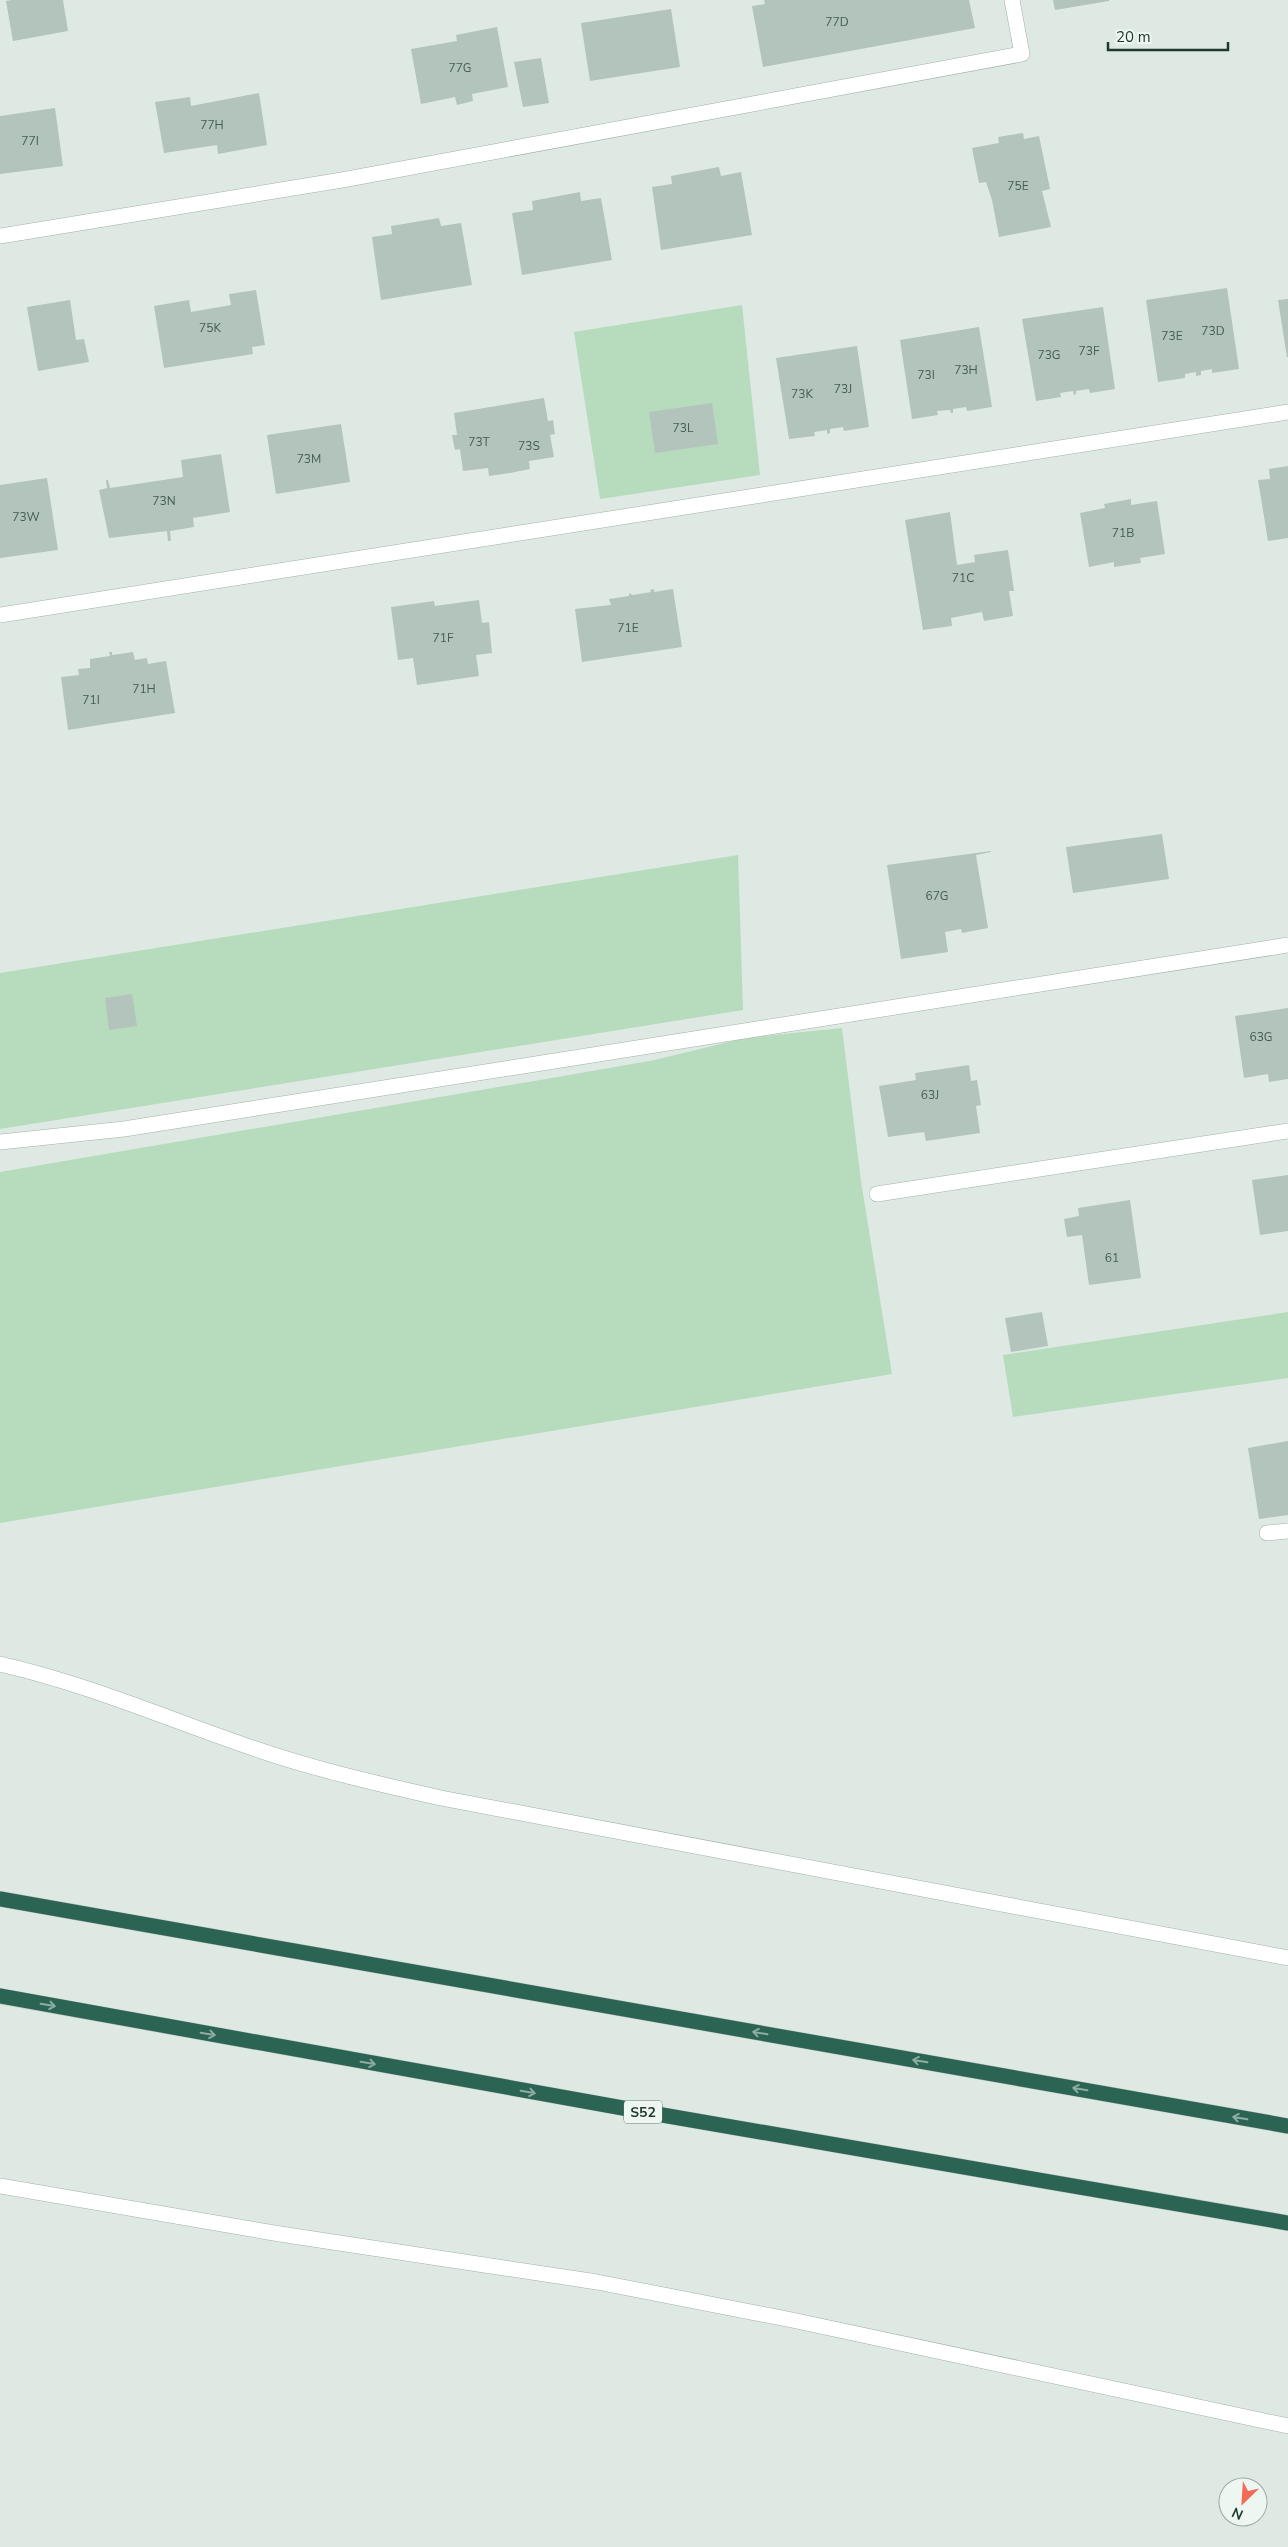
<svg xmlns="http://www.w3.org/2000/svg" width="1288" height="2547" viewBox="0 0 1288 2547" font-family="'Nunito Sans',sans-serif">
	<rect width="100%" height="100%" fill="#dee9e3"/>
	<!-- green -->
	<g fill="#b6dbbd">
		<path d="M 742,305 L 760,475 L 600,499 L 574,332 Z"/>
		<path d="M 738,855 L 743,1010 L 0,1129 L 0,973 Z"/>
		<path d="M 842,1028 L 861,1181 L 892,1374 L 0,1523 L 0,1172 L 575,1074 L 655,1060 L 745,1038 Z"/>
		<path d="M 1288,1312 L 1288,1378 L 1013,1417 L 1003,1355 Z"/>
	</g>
	<!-- building -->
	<g fill="#b3c4bc">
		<path d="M 12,0 L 63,0 L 68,31 L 13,41 L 6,1 Z"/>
		<path d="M 764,0 L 969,0 L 975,28 L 763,67 L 752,6 L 765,4 Z"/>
		<path d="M 1053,0 L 1109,0 L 1109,1 L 1055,10 Z"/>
		<path d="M 671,9 L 680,67 L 590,81 L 581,23 Z"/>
		<path d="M 497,27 L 508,87 L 472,94 L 473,101 L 457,105 L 455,97 L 421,104 L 411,49 L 457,41 L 456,35 Z"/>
		<path d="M 541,58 L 549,103 L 523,107 L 514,62 Z"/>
		<path d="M 259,93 L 267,145 L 218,154 L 217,145 L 164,153 L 155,102 L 190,97 L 191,106 Z"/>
		<path d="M 55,108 L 63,166 L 0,174 L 0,116 Z"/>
		<path d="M 1023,133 L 1024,139 L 1039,136 L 1050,189 L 1042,191 L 1051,227 L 999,237 L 992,200 L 986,182 L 979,183 L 972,148 L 999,143 L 998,137 Z"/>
		<path d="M 719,167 L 721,176 L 741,172 L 752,235 L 661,250 L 652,187 L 672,184 L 671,176 Z"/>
		<path d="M 580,192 L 581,201 L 601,198 L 612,260 L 522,275 L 512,213 L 533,210 L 532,201 Z"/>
		<path d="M 439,218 L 441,226 L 461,223 L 472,285 L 381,300 L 372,237 L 392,234 L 391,226 Z"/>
		<path d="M 1227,288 L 1239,369 L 1212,373 L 1212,369 L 1201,371 L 1201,375 L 1196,376 L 1196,372 L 1185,374 L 1185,378 L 1158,382 L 1146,300 Z"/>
		<path d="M 256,290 L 265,345 L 252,347 L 253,354 L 164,368 L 154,306 L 189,300 L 191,312 L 231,305 L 229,294 Z"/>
		<path d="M 1288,299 L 1288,357 L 1287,357 L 1278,300 Z"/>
		<path d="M 70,300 L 76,340 L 84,339 L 89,362 L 38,371 L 27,307 Z"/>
		<path d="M 1103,307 L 1115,389 L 1090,393 L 1089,389 L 1076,391 L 1076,394 L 1074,395 L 1073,391 L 1060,393 L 1061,397 L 1036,401 L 1022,319 Z"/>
		<path d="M 979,327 L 992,407 L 967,411 L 966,407 L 953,409 L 953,413 L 951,413 L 950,410 L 937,411 L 938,415 L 912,419 L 900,340 Z"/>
		<path d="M 857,346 L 869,427 L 844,431 L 843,427 L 830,429 L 830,433 L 827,434 L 827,430 L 814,432 L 815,436 L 789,439 L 776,358 Z"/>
		<path d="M 544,398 L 548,421 L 553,420 L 555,434 L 550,435 L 554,457 L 529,461 L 530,469 L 510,473 L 489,476 L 488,468 L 463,471 L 460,449 L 455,450 L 452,435 L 457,435 L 454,413 Z"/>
		<path d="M 712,403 L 718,444 L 655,453 L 649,412 Z"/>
		<path d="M 341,424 L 350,482 L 276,494 L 267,435 Z"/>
		<path d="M 221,454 L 230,512 L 193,518 L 194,527 L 170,531 L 171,541 L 168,541 L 167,531 L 109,538 L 99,490 L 107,488 L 106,480 L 108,480 L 110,488 L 183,477 L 181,460 Z"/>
		<path d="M 1288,466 L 1288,538 L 1268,541 L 1258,480 L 1270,479 L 1269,469 Z"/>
		<path d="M 47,478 L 58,550 L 0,558 L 0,485 Z"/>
		<path d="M 1131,499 L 1131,505 L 1157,501 L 1165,554 L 1140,558 L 1141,563 L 1114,567 L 1114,562 L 1089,567 L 1080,513 L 1105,508 L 1104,504 Z"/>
		<path d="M 950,512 L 957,565 L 975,562 L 974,555 L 1008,550 L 1014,591 L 1009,591 L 1013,616 L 984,621 L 982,612 L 951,618 L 952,626 L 923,630 L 905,520 Z"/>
		<path d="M 654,589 L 654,592 L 673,589 L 682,647 L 582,662 L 575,609 L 611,605 L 609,599 L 629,596 L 629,593 L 633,595 L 651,592 L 650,590 Z"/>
		<path d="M 479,600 L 482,623 L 489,622 L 492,653 L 476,655 L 479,676 L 417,685 L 413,658 L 398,660 L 391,607 L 434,601 L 435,606 Z"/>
		<path d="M 109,652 L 112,652 L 112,655 L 133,652 L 135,660 L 147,658 L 148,664 L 166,661 L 175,713 L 68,730 L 61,677 L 79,675 L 78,669 L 90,668 L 90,659 L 110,656 Z"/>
		<path d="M 1162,834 L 1169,879 L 1073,893 L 1066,847 Z"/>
		<path d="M 991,851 L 991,852 L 976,855 L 988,928 L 962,933 L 961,929 L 945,932 L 948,952 L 901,959 L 887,865 Z"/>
		<path d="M 132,994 L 137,1026 L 109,1030 L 105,998 Z"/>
		<path d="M 1288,1008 L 1288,1079 L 1269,1082 L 1268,1074 L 1244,1078 L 1235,1016 Z"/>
		<path d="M 969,1065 L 971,1081 L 977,1080 L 981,1105 L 976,1106 L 980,1133 L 926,1141 L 924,1132 L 888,1137 L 879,1086 L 916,1080 L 915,1073 Z"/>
		<path d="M 1288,1175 L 1288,1231 L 1260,1235 L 1252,1180 Z"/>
		<path d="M 1130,1200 L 1141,1278 L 1089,1285 L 1082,1235 L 1067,1237 L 1064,1219 L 1079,1216 L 1078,1208 Z"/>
		<path d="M 1042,1312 L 1048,1346 L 1011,1352 L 1005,1318 Z"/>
		<path d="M 1288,1441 L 1288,1515 L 1259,1519 L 1248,1448 Z"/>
	</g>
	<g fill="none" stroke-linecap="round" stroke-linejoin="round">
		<!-- service casing -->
		<g stroke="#a1b1a9" stroke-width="16">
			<g id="service">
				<path d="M 0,1142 L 124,1129 L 1288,945"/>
				<path d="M 877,1194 L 1288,1131"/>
				<path d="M 1267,1533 L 1288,1531"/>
				<path d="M 0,1664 C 84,1683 163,1717 244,1745 C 309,1768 374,1783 441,1798 L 1288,1958"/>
			</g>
		</g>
		<!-- minor casing -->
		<g stroke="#a1b1a9" stroke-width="16">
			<g id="minor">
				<path d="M 0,236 L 342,180 L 1022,54 L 1012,0"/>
				<path d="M 0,615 L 1288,412"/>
				<path d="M 0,2186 L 280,2234 L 597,2282 L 792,2320 L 1288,2426"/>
			</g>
		</g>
		<!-- motorway casing -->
		<g stroke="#bcc4c1" stroke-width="16">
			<g id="motorway">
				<path d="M 0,1899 L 1288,2126"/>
				<path d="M 0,1996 L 645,2112 L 1288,2223"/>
			</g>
		</g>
		<!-- service -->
		<use href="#service" stroke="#fff" stroke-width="15"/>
		<!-- minor -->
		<use href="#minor" stroke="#fff" stroke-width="15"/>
		<!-- motorway -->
		<use href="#motorway" stroke="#2c6453" stroke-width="15"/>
	</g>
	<!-- one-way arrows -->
	<defs><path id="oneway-shaft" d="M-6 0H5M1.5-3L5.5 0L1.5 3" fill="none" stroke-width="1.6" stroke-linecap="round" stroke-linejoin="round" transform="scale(1.25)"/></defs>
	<g stroke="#8dada2">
		<use href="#oneway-shaft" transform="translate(48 2005) rotate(10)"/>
		<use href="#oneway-shaft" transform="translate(760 2033) rotate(-170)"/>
		<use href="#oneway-shaft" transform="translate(208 2034) rotate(10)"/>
		<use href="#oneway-shaft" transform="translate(920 2061) rotate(-170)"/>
		<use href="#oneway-shaft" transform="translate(368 2063) rotate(10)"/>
		<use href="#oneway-shaft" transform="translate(1080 2089) rotate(-170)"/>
		<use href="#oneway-shaft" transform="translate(528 2092) rotate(10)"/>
		<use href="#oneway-shaft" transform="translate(1240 2118) rotate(-170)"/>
	</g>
	<g text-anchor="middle" stroke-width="5" stroke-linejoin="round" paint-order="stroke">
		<!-- number labels -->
		<g font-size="12" fill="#445c52">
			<text x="837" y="26">77D</text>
			<text x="460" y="72">77G</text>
			<text x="212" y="129">77H</text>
			<text x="30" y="145">77I</text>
			<text x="1018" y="190">75E</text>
			<text x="210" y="332">75K</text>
			<text x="1213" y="335">73D</text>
			<text x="1172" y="340">73E</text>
			<text x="1089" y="355">73F</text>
			<text x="1049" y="359">73G</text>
			<text x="966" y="374">73H</text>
			<text x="926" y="379">73I</text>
			<text x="843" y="393">73J</text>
			<text x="802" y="398">73K</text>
			<text x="683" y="432">73L</text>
			<text x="479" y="446">73T</text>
			<text x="529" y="450">73S</text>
			<text x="309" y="463">73M</text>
			<text x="164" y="505">73N</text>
			<text x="26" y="521">73W</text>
			<text x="1123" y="537">71B</text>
			<text x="963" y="582">71C</text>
			<text x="628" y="632">71E</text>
			<text x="443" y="642">71F</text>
			<text x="144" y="693">71H</text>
			<text x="91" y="704">71I</text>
			<text x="937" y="900">67G</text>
			<text x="1261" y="1041">63G</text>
			<text x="930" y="1099">63J</text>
			<text x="1112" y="1262">61</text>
		</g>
		<!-- shield labels -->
		<rect fill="#eef6f1" stroke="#5d7269" stroke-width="1" x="624" y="2100.5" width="38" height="23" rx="4"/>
		<g font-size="14" font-weight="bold" fill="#1f392f">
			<text x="643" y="2117">S52</text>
		</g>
	</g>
	<!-- north arrow -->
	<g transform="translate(1243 2502) rotate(205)"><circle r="24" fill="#eef6f1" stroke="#9baaa3"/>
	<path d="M0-4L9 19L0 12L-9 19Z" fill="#f16c54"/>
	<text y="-8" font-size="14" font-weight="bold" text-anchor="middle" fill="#1f392f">N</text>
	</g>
	<!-- scale -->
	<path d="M1108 42v8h120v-8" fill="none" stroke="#1f392f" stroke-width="2.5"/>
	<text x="1116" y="42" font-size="15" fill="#1f392f" stroke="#eef6f1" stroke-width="4" paint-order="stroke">20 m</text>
</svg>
